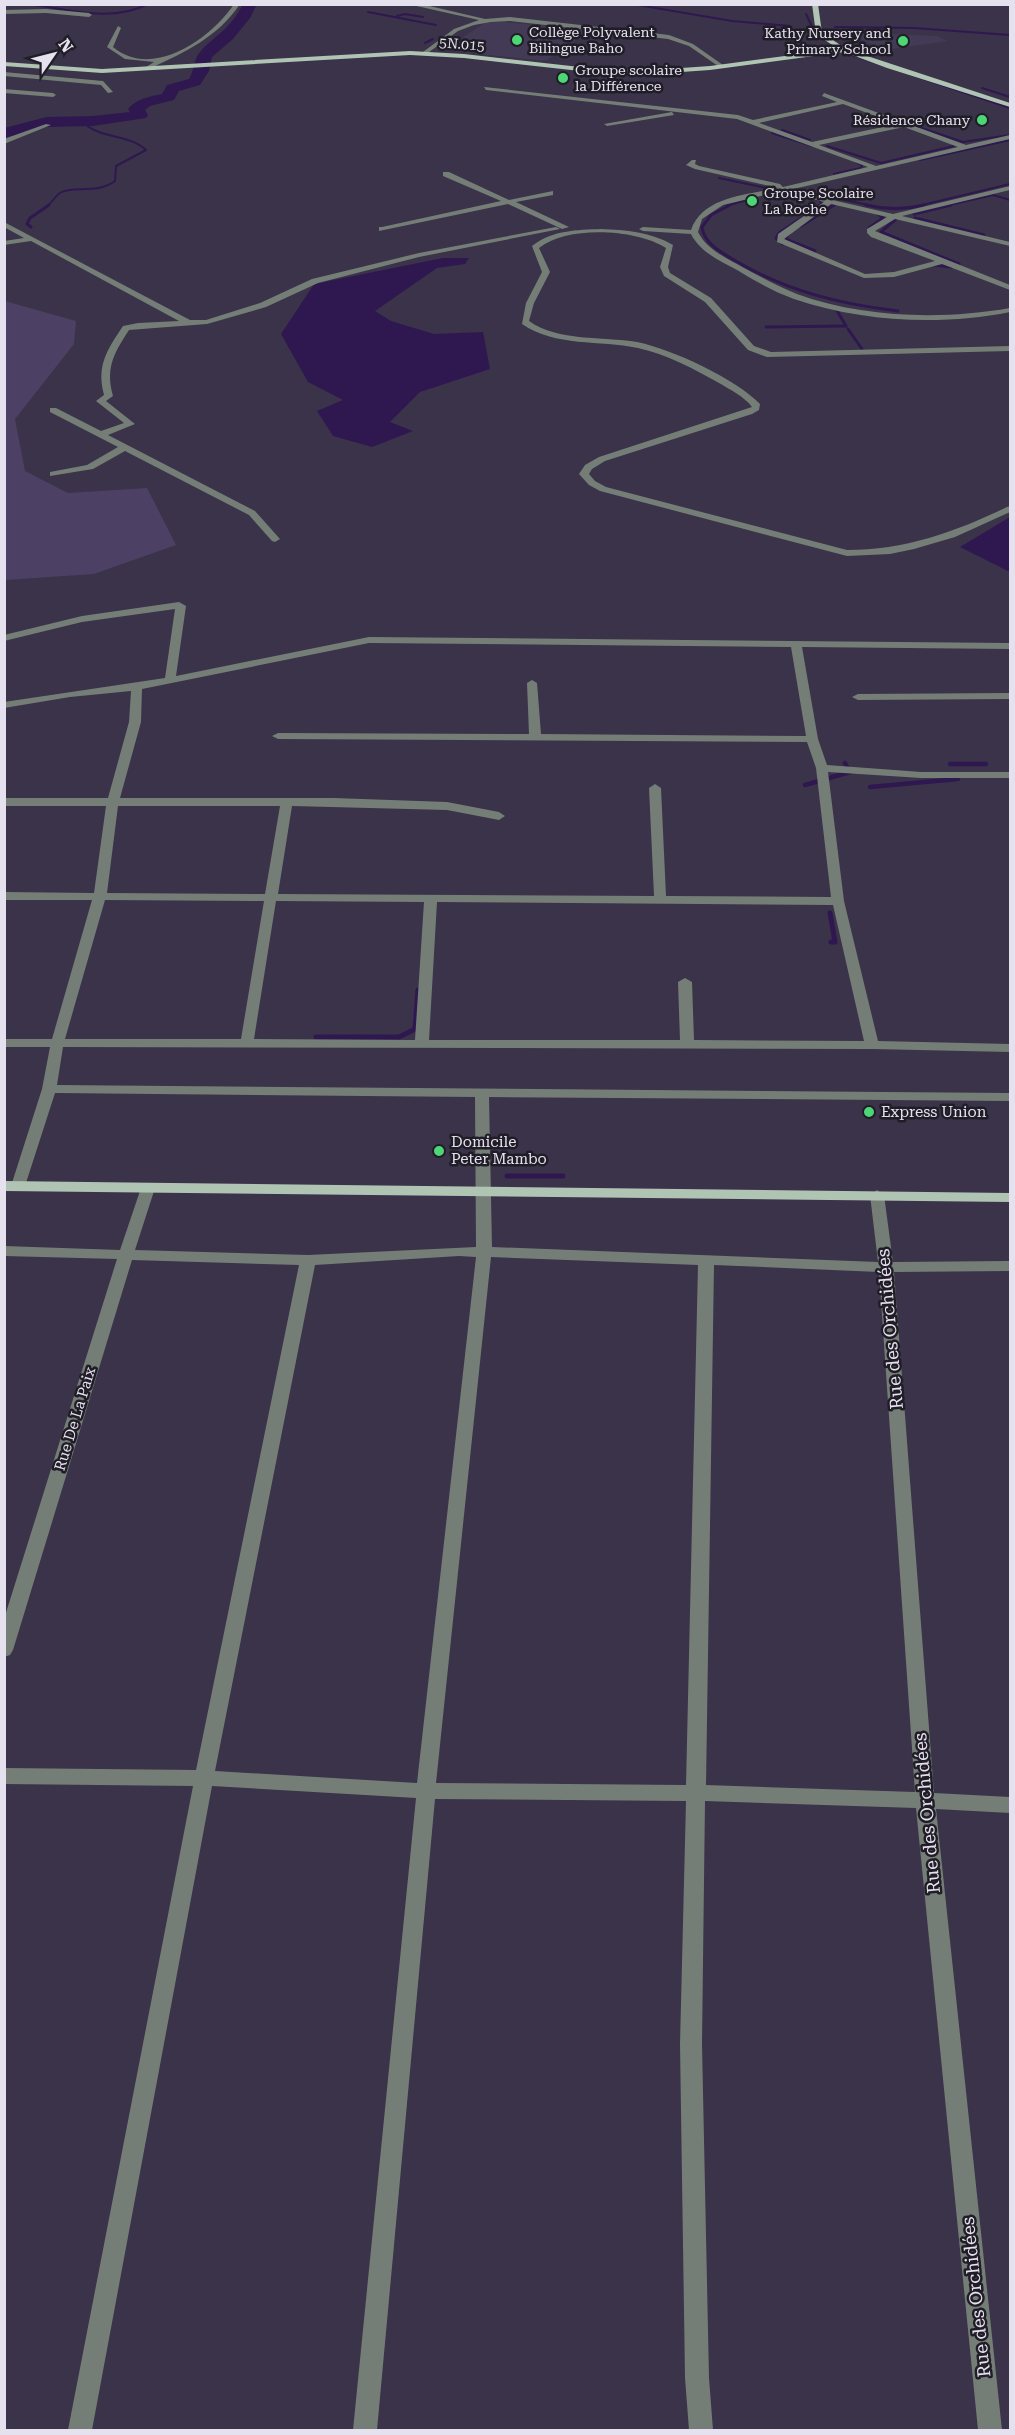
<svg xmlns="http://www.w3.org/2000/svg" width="1015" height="2435" viewBox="0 0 1015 2435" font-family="'Roboto Serif',serif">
	<rect width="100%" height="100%" fill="#3a3349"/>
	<!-- built -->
	<g fill="#433a56">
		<path d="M 492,22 L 503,22 L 590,30 L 546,61 L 443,50 L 485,23 Z"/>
		<path d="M 846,32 L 937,36 L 948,41 L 884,50 Z"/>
	</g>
	<!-- green -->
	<path fill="#4c4164" d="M 5,301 L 76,321 L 74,344 L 15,419 L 25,471 L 68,493 L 147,488 L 176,545 L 94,574 L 5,580 Z"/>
	<!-- water -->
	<g fill="#2f1850">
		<path d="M 443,258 L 469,258 L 465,264 L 437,268 L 375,311 L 391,321 L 434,334 L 483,332 L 490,369 L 420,392 L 390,422 L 413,431 L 372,447 L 333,436 L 317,411 L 343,400 L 308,382 L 281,334 L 314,284 Z"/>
		<path d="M 1010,517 L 1010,572 L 960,547 Z"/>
	</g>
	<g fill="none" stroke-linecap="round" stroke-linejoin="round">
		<!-- stream-far3 -->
		<g stroke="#2f1850" stroke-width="2">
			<path d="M 28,4 C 67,9 112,23 148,4"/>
			<path d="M 632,4 L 732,21 L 790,26"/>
			<path d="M 368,12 L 436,25"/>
			<path d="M 806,14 L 813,29 L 837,48"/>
			<path d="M 397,16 L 405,14 L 423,17"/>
			<path d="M 783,26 L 790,35"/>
			<path d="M 835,27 L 914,28 L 1010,35"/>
			<path d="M 425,43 L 433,39"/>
			<path d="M 849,54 L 1010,108"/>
			<path d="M 982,88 L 1010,97"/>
			<path d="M 901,121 L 963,142 L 1010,135"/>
			<path d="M 782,130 L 810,140"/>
			<path d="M 772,133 L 812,146"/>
			<path d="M 827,146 L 881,163 L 954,146"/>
			<path d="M 920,160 L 1010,140"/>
			<path d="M 834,174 L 861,168 L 862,165 L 856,162"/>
			<path d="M 719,178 L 766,188"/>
			<path d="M 798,190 L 873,206"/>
			<path d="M 774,193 L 782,192 L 819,200 L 822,204 L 818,206"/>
			<path d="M 47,206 C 52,203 55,196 60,193 C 73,185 96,195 115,181 L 116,166 L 146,150 C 129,134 102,139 85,124 L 93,121"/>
			<path d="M 726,206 L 754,198"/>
			<path d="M 832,206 L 834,205"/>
			<path d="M 918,206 L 1010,184"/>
			<path d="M 945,206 L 993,195 L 1010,200"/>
		</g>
		<!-- stream-far2 -->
		<g stroke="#2f1850" stroke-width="3">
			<path d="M 730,205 L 711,215 L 702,227 C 704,244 722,253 736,261 C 786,291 840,304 898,311"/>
			<path d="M 866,205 C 886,210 904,210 924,205"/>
			<path d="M 914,214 L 951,205"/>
			<path d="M 915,218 L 984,235"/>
			<path d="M 896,219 L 881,232 L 959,264"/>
			<path d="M 801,226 L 834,205"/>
			<path d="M 31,227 L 27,224 L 30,218 L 49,205"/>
			<path d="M 790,233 L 786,237 L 788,240 L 815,251"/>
			<path d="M 869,233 L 869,228 L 883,218 L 877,213"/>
			<path d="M 783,244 L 776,238 L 779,233 L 821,205"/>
			<path d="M 934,265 L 951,267"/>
			<path d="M 836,309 L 846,326"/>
			<path d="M 766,327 L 846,326"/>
			<path d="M 848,329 L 862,349"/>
		</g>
		<!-- stream-far1 -->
		<g stroke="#2f1850" stroke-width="4.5">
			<path d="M 950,764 L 986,764"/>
			<path d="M 805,785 L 850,772 L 845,763"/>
			<path d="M 870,787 L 958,779"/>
		</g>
		<!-- stream -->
		<g stroke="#2f1850" stroke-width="5">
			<path d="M 830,913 L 835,942 L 831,942"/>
			<path d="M 316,1037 L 399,1037 L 415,1029 L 418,990"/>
			<path d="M 507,1176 L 563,1176"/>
		</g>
		<!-- river -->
		<path fill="#2f1850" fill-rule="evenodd" d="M 243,4 L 257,4 L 250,18 L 233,39 L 212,57 L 209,71 L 200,85 L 179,91 L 174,100 L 150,106 L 145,110 L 148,115 L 146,118 L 93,126 L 47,127 L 4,138 L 4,128 L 47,117 L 93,116 L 130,112 L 128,109 C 137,98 149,97 162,94 L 167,85 L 189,79 C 194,71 194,58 200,52 C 217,33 230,30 243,4 Z"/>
		<!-- minor -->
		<g fill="#747e76" fill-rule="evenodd">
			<path d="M 234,4 L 240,4 C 218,37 185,52 151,68 L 146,67 L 154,62 L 125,59 L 107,47 L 118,26 L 121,28 L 113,47 C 152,80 211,39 234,4 Z"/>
			<path d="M 421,4 L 485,19 L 510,17 L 669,35 L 693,44 L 723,65 L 718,66 L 689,46 L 668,39 L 510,21 L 491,22 L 474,25 L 458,31 L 425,55 L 423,52 L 454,29 L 479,20 L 412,5 Z"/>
			<path d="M 46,9 L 89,13 L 92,15 L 89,17 L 46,13 L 4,14 L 4,10 Z"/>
			<path d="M 4,72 L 103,81 L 113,92 L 108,93 L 101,85 L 4,76 Z"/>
			<path d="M 484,87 L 738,115 L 753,120 L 837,102 L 822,96 L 824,93 L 966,145 L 1010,135 L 1010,139 L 789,190 L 893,214 L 1010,186 L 1010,190 L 902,216 L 1010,242 L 1010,246 L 895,219 L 875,231 L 1010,285 L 1010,290 L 942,264 L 894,277 L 864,278 L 777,242 L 778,234 L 824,202 L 782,191 L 723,205 L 702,219 L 698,232 C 707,250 727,258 744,268 C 761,277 779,287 797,294 C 863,318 942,320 1010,308 L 1010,312 C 941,326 862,322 794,299 C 774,292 755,281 737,270 C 720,261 700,252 691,234 L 643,231 L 639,229 L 643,227 L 691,230 C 703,196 748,195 778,188 L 695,169 L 686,165 L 692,160 L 696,160 L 695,164 L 699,166 L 780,184 L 783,187 L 868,167 L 737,119 L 486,90 ZM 843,104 L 897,124 L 812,142 L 759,123 ZM 904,127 L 958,147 L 876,166 L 819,145 ZM 831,204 L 887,217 L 867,229 L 867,233 L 871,237 L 935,261 L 894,272 L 865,274 L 784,239 Z"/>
			<path d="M 4,89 L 53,93 L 56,95 L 53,97 L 4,93 Z"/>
			<path d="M 672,112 L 674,115 L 607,126 L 604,124 Z"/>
			<path d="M 46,124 L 51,125 L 4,144 L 4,139 Z"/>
			<path d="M 443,172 L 449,172 L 509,200 L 553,191 L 553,195 L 516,202 L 569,227 L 562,229 L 508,204 L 379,231 L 379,227 L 382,227 L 501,201 L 443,176 Z"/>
			<path d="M 4,222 L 190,320 L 206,320 L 260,303 L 312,279 L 419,253 L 556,227 L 560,229 L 419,257 L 318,283 L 266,307 L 207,324 L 129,330 C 114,353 105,368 113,396 L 106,401 L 135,424 L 108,435 L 255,511 L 280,539 L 275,542 L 272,541 L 249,515 L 125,451 L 93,469 L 50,476 L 50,472 L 87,465 L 118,447 L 50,412 L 50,408 L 56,408 L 101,431 L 124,423 L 96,401 L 104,395 C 96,366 107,350 123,326 L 138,323 L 179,321 L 31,241 L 4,245 L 4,241 L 24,238 L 4,227 Z"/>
			<path d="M 601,229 C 626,230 651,232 673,245 L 668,267 L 670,273 L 711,298 L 754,346 L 771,352 L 1010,346 L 1010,351 L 767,357 L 748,350 L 705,302 L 664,276 L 660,267 L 666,248 C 637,229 567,225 539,248 L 550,272 L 534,303 L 529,321 C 559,342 602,336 637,342 C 672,349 736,379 760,404 L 759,410 L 752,414 L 605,461 L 592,469 L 589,474 L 595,481 L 606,487 L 847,550 C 905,550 955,532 1007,507 L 1010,506 L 1010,512 L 955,537 L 914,549 L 890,554 L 847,556 L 600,491 L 589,485 L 579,474 L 585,465 L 599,457 L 752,407 C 745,397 729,389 719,383 C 694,369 666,354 638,348 C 600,340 555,347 522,324 L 526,303 L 542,272 L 532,246 C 552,230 577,230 601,229 Z"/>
			<path d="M 179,602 L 186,606 L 176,676 L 369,637 L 1010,643 L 1010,649 L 802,647 L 818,739 L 827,765 L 921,772 L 1010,772 L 1010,778 L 921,778 L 828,772 L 844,901 L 878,1041 L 1010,1044 L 1010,1052 L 872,1049 L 63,1047 L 57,1085 L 1010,1093 L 1010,1101 L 489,1097 L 492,1247 L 878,1262 L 870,1195 L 877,1190 L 884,1195 L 893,1262 L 1010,1261 L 1010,1271 L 894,1272 L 934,1793 L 1010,1797 L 1010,1813 L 936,1809 L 1002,2430 L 978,2430 L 916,1808 L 705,1801 L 702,2044 L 709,2378 L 713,2430 L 689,2430 L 685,2378 L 680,2044 L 686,1801 L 435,1799 L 377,2430 L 353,2430 L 416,1798 L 212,1786 L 92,2430 L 68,2430 L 193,1786 L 4,1784 L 4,1768 L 196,1770 L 299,1265 L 132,1260 L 13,1650 L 10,1655 L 4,1657 L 4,1619 L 117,1259 L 4,1256 L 4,1246 L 120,1250 L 141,1188 L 148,1183 L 155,1188 L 135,1250 L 308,1255 L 476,1247 L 475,1097 L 55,1093 L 25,1186 L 18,1191 L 11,1186 L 42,1089 L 50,1047 L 4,1047 L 4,1039 L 52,1039 L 92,900 L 4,900 L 4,892 L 94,893 L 106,806 L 4,806 L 4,798 L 108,798 L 129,722 L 131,691 L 70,697 L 4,708 L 4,702 L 165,678 L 175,609 L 82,622 L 4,641 L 4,635 L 82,616 ZM 369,643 L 791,647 L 806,736 L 541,734 L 537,683 L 532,680 L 527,683 L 529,734 L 278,733 L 272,736 L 278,739 L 807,742 L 816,768 L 831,897 L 666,896 L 661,788 L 655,784 L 649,788 L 654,896 L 278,894 L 292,806 L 447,810 L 499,820 L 505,816 L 499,812 L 447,802 L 334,798 L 120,798 L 141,722 L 142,689 ZM 118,806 L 280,806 L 265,894 L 107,893 ZM 105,900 L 264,901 L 241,1039 L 65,1039 ZM 276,901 L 424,902 L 415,1040 L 254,1039 ZM 437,902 L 833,905 L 864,1041 L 694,1040 L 692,982 L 685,978 L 678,982 L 680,1040 L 429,1040 ZM 459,1256 L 476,1257 L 417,1783 L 215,1771 L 315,1265 ZM 491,1257 L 698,1265 L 686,1785 L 436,1783 ZM 714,1265 L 879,1272 L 915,1792 L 706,1785 Z"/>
			<path d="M 1010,693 L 1010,699 L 858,700 L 852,697 L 858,694 Z"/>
		</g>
		<!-- major -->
		<g fill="#b0c4b3" fill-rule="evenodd">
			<path d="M 812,4 L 818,4 L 822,33 L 845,48 L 854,48 L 852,51 L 1010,103 L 1010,107 L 887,68 L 844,52 L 710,70 L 653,74 L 598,73 L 464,58 L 410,55 L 102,73 L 4,66 L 4,62 L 102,69 L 410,51 L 464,54 L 598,69 L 653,70 L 710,66 L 838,49 L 816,34 Z"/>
			<path d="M 4,1181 L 1010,1193 L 1010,1202 L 4,1191 Z"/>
		</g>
	</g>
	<!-- markers -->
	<g fill="#4dd676" stroke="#201d27" stroke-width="2">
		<circle cx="517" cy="40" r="6"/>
		<circle cx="903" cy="41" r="6"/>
		<circle cx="563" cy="78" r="6"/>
		<circle cx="982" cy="120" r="6"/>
		<circle cx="752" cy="201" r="6"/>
		<circle cx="869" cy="1112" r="6"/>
		<circle cx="439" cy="1151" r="6"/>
	</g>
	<g text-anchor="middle" stroke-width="5" stroke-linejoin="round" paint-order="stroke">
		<!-- far-poi labels -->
		<g font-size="14" fill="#e5e1ef" stroke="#201d27" text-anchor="start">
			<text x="529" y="37">Collège Polyvalent<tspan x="529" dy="16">Bilingue Baho</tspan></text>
			<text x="891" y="38" text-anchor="end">Kathy Nursery and<tspan x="891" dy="16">Primary School</tspan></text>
			<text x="575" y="75">Groupe scolaire<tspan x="575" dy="16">la Différence</tspan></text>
			<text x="970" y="125" text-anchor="end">Résidence Chany</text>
			<text x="764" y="198">Groupe Scolaire<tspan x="764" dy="16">La Roche</tspan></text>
		</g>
		<!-- far-street labels -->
		<g font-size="14" fill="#e5e1ef" stroke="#201d27">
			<text transform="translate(462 44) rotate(5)" y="5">5N.015</text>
		</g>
		<!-- poi labels -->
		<g font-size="15" fill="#e5e1ef" stroke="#201d27" text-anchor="start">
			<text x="881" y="1117">Express Union</text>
			<text x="451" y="1147">Domicile<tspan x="451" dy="17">Peter Mambo</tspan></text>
		</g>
		<!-- street labels -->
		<g font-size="15" fill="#e5e1ef" stroke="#201d27">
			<text transform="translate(75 1419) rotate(-73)" y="5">Rue De La Paix</text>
		</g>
		<!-- near-street labels -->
		<g font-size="18" fill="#e5e1ef" stroke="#201d27">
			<text transform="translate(890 1329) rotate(-95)" y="6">Rue des Orchidées</text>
			<text transform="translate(927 1813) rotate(-95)" y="6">Rue des Orchidées</text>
			<text transform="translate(976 2297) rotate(-96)" y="6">Rue des Orchidées</text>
		</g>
	</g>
	<!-- border -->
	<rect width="1015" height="2435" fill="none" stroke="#e5e1ef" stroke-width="12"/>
	<!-- north arrow -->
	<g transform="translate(54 54) rotate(55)" stroke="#201d27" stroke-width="4.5" paint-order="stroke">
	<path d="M0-4.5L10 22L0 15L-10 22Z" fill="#e5e1ef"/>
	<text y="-9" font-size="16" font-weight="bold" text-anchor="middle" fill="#e5e1ef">N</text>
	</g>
</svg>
